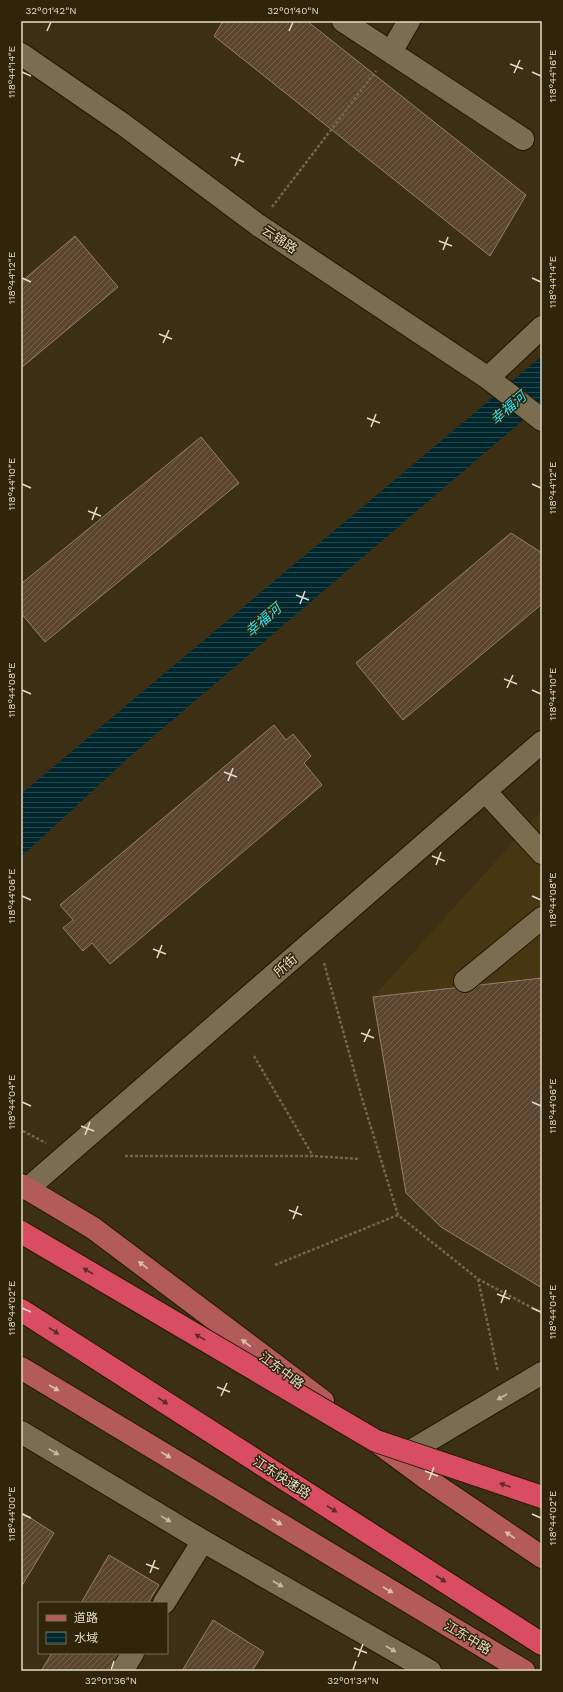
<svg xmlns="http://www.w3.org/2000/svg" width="563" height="1692" viewBox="0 0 563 1692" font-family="'Work Sans','Noto Sans SC',sans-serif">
	<defs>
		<pattern id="water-rules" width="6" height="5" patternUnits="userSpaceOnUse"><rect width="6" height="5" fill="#00272d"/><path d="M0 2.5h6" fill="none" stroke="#25464a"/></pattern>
		<pattern id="building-hatch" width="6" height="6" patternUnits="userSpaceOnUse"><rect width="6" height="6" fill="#5c452f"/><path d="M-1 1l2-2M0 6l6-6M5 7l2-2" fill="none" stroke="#735f4c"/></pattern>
	</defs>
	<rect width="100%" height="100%" fill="#3c2f13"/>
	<!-- built -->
	<path fill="#463612" d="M 542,810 L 542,1288 L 441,1227 L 406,1193 L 373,997 Z"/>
	<!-- water -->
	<path fill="url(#water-rules)" d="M 542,356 L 542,404 L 127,759 L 21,857 L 21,794 Z"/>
	<!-- building -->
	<g fill="url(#building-hatch)" stroke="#977e66">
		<path d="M 223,21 L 307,21 L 526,195 L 490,256 L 214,36 Z"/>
		<path d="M 75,236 L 118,287 L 21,368 L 21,282 Z"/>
		<path d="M 201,437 L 239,483 L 45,642 L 21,613 L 21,584 Z"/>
		<path d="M 511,533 L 542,553 L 542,604 L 403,720 L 356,663 Z"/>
		<path d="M 274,725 L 286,740 L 293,734 L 311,756 L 304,763 L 322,785 L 110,964 L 92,943 L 83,951 L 63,928 L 73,920 L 60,905 Z"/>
		<path d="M 542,978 L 542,1288 L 441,1227 L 406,1193 L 373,997 Z"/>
		<path d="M 21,1512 L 54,1533 L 21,1587 Z"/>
		<path d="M 109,1555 L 159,1585 L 148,1603 L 81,1603 Z"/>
		<path d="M 213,1620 L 264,1652 L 252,1671 L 182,1671 Z"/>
		<path d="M 52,1653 L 119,1653 L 109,1671 L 41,1671 Z"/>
	</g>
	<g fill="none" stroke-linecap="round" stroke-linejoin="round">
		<!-- minor casing -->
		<g stroke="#221700" stroke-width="24">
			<g id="minor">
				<path d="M 343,21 L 523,139"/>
				<path d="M 391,52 L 409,21"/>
				<path d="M 21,54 L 124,125 L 258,225 L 488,378 L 542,420"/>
				<path d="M 488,378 L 542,327"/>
				<path d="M 485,791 L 542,853"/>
				<path d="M 465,981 L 542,918"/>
				<path d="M 27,1189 L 542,742"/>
				<path d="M 21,1432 L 203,1541 L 430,1671"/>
				<path d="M 399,1458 L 542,1373"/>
				<path d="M 164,1603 L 203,1541"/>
				<path d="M 122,1671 L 133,1653"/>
			</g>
		</g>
		<!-- major casing -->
		<g stroke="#221700" stroke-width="24">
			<g id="major">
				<path d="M 21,1185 L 93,1228 L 323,1401"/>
				<path d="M 21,1368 L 524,1671"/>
				<path d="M 381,1445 L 427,1479 L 542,1557"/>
			</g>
		</g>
		<!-- highway casing -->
		<g stroke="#221700" stroke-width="24">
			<path id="highway" d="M 21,1310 L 542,1644"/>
		</g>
		<!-- path -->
		<g stroke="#71664e" stroke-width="2.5" stroke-dasharray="3 2" stroke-linecap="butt">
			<path d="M 272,207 L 376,71"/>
			<path d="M 324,963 L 361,1095 L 398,1215 L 478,1279 L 542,1313"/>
			<path d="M 254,1056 L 313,1156"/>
			<path d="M 23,1131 L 46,1143"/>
			<path d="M 125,1156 L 313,1156 L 360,1159"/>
			<path d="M 275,1265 L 398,1215"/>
			<path d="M 478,1279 L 498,1372"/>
		</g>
		<!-- minor -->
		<use href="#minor" stroke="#7b6d50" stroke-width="22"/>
		<!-- major -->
		<use href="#major" stroke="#b35a5a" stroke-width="22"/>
		<!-- highway -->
		<use href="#highway" stroke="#d84d61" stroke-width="22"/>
		<!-- highway-bridge casing -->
		<g stroke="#221700" stroke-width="24" stroke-linecap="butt">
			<path id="highway-bridge" d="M 21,1232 L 376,1441 L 542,1497"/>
		</g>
		<!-- highway-bridge -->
		<use href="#highway-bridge" stroke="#d84d61" stroke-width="22"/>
	</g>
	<!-- one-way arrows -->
	<defs><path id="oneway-solid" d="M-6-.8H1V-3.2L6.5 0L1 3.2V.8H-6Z"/></defs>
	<g fill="#d9c0b4">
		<use href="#oneway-solid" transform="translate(143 1265) rotate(-143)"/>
		<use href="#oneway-solid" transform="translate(246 1343) rotate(-143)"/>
		<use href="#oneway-solid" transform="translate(54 1388) rotate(31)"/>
		<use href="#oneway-solid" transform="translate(166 1455) rotate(31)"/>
		<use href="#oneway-solid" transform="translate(277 1522) rotate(31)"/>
		<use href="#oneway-solid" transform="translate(510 1535) rotate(-146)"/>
		<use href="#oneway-solid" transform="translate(388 1590) rotate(31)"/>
	</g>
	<g fill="#5b2f1f">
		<use href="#oneway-solid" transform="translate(88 1271) rotate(-150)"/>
		<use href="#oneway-solid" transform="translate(54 1331) rotate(33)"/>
		<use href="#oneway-solid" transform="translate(200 1337) rotate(-150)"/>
		<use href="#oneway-solid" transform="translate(163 1401) rotate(33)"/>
		<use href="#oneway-solid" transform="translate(505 1485) rotate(-161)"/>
		<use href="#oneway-solid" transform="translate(332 1509) rotate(33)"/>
		<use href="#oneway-solid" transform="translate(441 1579) rotate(33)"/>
	</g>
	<g fill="#c3b9a5">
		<use href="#oneway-solid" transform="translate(502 1397) rotate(150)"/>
		<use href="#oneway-solid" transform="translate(54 1452) rotate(31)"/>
		<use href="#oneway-solid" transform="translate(166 1519) rotate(31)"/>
		<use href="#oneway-solid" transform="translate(278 1584) rotate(30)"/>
		<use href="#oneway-solid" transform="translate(391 1649) rotate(30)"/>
	</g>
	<!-- ticks -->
	<path fill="none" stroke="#e2daca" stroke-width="1.5" d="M 47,31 L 51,22M 289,31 L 293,22M 510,64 L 523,69M 22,72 L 31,76M 532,72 L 541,76M 514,73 L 520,60M 231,157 L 244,162M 235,166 L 240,153M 439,241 L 452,246M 443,250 L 448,237M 22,278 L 31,282M 532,278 L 541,282M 159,334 L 172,339M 163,343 L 169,330M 367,418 L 380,423M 371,427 L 376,414M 22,484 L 31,488M 532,484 L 541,488M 88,511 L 101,516M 92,520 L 97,507M 296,595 L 309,600M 300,604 L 305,591M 504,679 L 517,684M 507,688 L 513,675M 22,690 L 31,694M 532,690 L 541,694M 224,772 L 237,777M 228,781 L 233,768M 432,856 L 445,861M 436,865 L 441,852M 22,896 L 31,900M 532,896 L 541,900M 153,949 L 166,954M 157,958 L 162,945M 361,1033 L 374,1038M 364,1042 L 370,1029M 22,1102 L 31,1106M 532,1102 L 541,1106M 81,1126 L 94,1131M 85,1135 L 90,1122M 289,1210 L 302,1215M 293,1219 L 298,1206M 497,1294 L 510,1299M 501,1303 L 506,1290M 22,1308 L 31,1312M 532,1308 L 541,1312M 217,1387 L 230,1392M 221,1396 L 227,1383M 425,1471 L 438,1476M 429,1480 L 434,1467M 22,1514 L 31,1518M 532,1514 L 541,1518M 146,1564 L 159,1569M 150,1573 L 155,1560M 354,1648 L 367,1653M 358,1657 L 363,1644M 111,1670 L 114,1661M 353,1670 L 356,1661"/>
	<g text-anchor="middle" stroke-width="3" stroke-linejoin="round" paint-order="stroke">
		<!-- street labels -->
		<g font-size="13" fill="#e2daca" stroke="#312509">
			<text transform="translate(280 239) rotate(34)" y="5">云锦路</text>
			<text transform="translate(285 965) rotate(-41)" y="5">所街</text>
			<text transform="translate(282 1370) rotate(37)" y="5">江东中路</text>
			<text transform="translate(282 1477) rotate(33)" y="5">江东快速路</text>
			<text transform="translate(468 1637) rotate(31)" y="5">江东中路</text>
		</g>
		<!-- water labels -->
		<g font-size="14" font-style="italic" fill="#27e3fc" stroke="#312509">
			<text transform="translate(508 408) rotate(-41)" y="5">幸福河</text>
			<text transform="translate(263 620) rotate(-41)" y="5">幸福河</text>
		</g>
	</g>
	<!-- border -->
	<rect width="563" height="1692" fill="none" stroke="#312509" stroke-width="44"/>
	<!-- legend -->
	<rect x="38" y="1602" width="130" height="52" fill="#312509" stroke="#786d56"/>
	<rect x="46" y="1615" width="20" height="6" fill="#b35a5a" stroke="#786d56"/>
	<text x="74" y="1622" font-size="12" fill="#e2daca">道路</text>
	<rect x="46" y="1632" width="20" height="12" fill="url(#water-rules)" stroke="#786d56"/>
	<text x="74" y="1642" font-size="12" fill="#e2daca">水域</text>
	<rect x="22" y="22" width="519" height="1648" fill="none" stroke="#e2daca" stroke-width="1.5"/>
	<g font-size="10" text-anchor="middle" fill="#e2daca">
		<text x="51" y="14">32°01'42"N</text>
		<text x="293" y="14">32°01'40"N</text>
		<text transform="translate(11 72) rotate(-90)" y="4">118°44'14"E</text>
		<text transform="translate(552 76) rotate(-90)" y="4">118°44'16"E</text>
		<text transform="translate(11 278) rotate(-90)" y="4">118°44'12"E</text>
		<text transform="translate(552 282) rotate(-90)" y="4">118°44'14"E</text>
		<text transform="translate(11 484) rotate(-90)" y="4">118°44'10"E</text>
		<text transform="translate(552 488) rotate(-90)" y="4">118°44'12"E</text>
		<text transform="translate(11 690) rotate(-90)" y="4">118°44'08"E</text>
		<text transform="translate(552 694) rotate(-90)" y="4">118°44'10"E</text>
		<text transform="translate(11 896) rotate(-90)" y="4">118°44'06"E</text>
		<text transform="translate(552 900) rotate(-90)" y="4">118°44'08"E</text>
		<text transform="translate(11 1102) rotate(-90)" y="4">118°44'04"E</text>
		<text transform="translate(552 1106) rotate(-90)" y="4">118°44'06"E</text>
		<text transform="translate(11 1308) rotate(-90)" y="4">118°44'02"E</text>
		<text transform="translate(552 1312) rotate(-90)" y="4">118°44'04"E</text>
		<text transform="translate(11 1514) rotate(-90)" y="4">118°44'00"E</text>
		<text transform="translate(552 1518) rotate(-90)" y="4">118°44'02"E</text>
		<text x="111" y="1684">32°01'36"N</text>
		<text x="353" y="1684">32°01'34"N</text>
	</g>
</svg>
